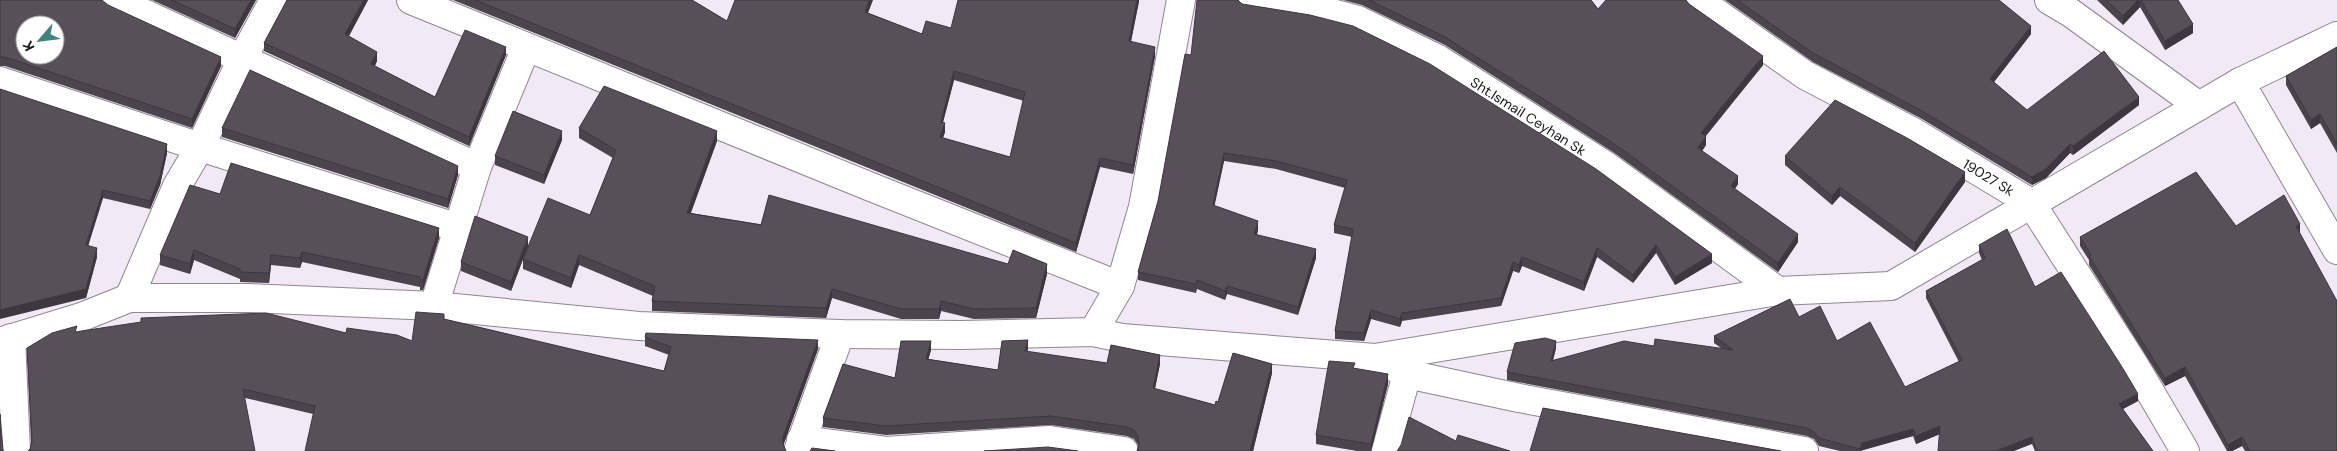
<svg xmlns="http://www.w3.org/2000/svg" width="2337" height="451" viewBox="0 0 2337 451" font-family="'DM Sans',sans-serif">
	<rect width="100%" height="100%" fill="#f3e8f6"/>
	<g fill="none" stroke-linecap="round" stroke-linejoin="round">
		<!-- minor casing -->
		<g stroke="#8f8692" stroke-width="30">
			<g id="minor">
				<path d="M 115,0 L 477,167"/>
				<path d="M 411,0 L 871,187 L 1120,286"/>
				<path id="s1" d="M 1251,0 L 1313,8 L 1358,20 L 1438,59 L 1605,165 L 1778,291"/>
				<path id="s2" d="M 1698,0 L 1805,75 L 1915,133 L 2031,203 L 2135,366 L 2185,451"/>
				<path d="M 2049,0 L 2071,13 L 2199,106"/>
				<path d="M 0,81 L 200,147 L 459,228"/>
				<path d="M 2240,82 L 2337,250"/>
				<path d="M 129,298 L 177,186 L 200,147 L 242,59 L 274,0"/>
				<path d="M 434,306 L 477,167 L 526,48"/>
				<path d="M 1093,332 L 1120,286 L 1143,207 L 1181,0"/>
				<path d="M 11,338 L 16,451"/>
				<path d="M 0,342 L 84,316 L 129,298 L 249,298 L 434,306 L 639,326 L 840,334 L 961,335 L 1093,332 L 1122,338 L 1375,358 L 1407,374 L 1519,398 L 1804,451"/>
				<path d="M 1375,358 L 1778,291 L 1891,286 L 2240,82 L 2337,36"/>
				<path d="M 801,440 L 886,451 L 1049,440 L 1124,451"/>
				<path d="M 798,451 L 840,334"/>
				<path d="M 1386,451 L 1407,374"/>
			</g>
		</g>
		<!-- minor -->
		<use href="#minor" stroke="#fff" stroke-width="28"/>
	</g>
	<!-- wall -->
	<g fill="#4c444d" fill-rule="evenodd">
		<path d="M 0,0 L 108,5 L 221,66 L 192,128 L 5,66 L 0,66 Z"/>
		<path d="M 152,0 L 256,0 L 235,38 Z"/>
		<path d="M 287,0 L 368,0 L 349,36 L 377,61 L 375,66 L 435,97 L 506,55 L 469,146 L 264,51 L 264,43 Z"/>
		<path d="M 453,0 L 692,0 L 727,21 L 868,13 L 922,34 L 951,28 L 1139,0 L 1131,42 L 1155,56 L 1133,174 L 1100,167 L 1076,252 ZM 954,80 L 1024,101 L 1010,157 L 943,138 L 945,132 L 943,122 Z"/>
		<path d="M 1343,0 L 1591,0 L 1598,9 L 1689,4 L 1763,65 L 1706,136 L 1706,145 L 1702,151 L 1738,184 L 1735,189 L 1798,242 L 1778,272 L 1613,152 L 1445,45 L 1362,5 Z"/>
		<path d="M 1725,0 L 1999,0 L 2031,34 L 1994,82 L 2027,110 L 2139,105 L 2073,155 L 2070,153 L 2046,178 L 2032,185 L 1922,119 L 1813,62 Z"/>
		<path d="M 2097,0 L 2178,0 L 2193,33 L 2165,50 L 2140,7 L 2123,25 Z"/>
		<path d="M 1242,4 L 1712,263 L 1675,285 L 1656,253 L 1633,283 L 1597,257 L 1584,291 L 1522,266 L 1519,273 L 1513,271 L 1501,306 L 1402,321 L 1400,327 L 1371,319 L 1364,341 L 1335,339 L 1335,331 L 1352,237 L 1334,233 L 1334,225 L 1345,188 L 1276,169 L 1224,161 L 1214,206 L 1258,230 L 1257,235 L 1316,258 L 1298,315 L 1227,294 L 1225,300 L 1197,289 L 1196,293 L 1138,280 L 1138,272 L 1158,201 L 1191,55 Z"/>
		<path d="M 2337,47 L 2337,153 L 2320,123 L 2311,129 L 2286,85 L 2286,76 Z"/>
		<path d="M 0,89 L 167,153 L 160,185 L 150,209 L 103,198 L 88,245 L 97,257 L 86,298 Z"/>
		<path d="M 222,128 L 458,175 L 448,208 L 222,137 Z"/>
		<path d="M 579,128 L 717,141 L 691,213 L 1008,264 L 1047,274 L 1036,318 L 974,319 L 941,311 L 939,319 L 901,319 L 832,298 L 826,318 L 652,311 L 652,301 L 653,296 L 579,265 L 571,288 L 523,269 L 523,259 L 511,291 L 461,271 L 461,262 L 528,246 L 590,215 L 613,158 L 579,138 Z"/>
		<path d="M 562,140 L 544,184 L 495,165 L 495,156 Z"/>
		<path d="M 1785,156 L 1965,182 L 1915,252 L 1840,196 L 1832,205 L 1785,165 Z"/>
		<path d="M 220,194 L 439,238 L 423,290 L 420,290 L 420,287 L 302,262 L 300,268 L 271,265 L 269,283 L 240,282 L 240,279 L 194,260 L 190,274 L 160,265 L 160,255 Z"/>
		<path d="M 2236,226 L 2300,232 L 2299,233 L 2337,451 L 2245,451 L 2242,446 L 2232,451 L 2227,451 L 2185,376 L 2165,386 L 2089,265 L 2089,260 L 2080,246 L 2080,237 Z"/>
		<path d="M 1979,245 L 2035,287 L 2138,401 L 2123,409 L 2153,451 L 2035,451 L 2032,444 L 1940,434 L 1916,444 L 1913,436 L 1862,450 L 1862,451 L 1840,451 L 1819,446 L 1814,439 L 1807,436 L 1507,380 L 1507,372 L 1556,348 L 1553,360 L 1654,346 L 1721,348 L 1714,343 L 1714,336 L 1799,317 L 1837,341 L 1905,387 L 1959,362 L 1926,298 L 1926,291 L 1982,260 L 1979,253 Z"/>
		<path d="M 444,319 L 664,371 L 669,355 L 645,346 L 645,337 L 818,349 L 783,446 L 313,414 L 245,398 L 30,449 L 31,443 L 27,348 L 346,333 L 412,341 Z"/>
		<path d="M 1028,340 L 1027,352 L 1107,363 L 1111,345 L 1160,355 L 1160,364 L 1155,389 L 1215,405 L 1216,401 L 1218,402 L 1233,353 L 1272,364 L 1272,373 L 1253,451 L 1137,451 L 1138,445 L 1134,439 L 1127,436 L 1051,425 L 886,435 L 823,427 L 823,418 L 843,364 L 895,378 L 901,341 L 931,341 L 931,350 L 928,359 L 998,370 L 1002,341 Z"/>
		<path d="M 1355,368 L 1388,384 L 1371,451 L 1357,451 L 1316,444 L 1316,435 Z"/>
	</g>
	<!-- shaded-wall -->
	<g fill="#3e373f">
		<path d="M 251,0 L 256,0 L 235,38 L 235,29 Z"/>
		<path d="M 364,0 L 368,0 L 345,43 L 345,34 Z"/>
		<path d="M 869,0 L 873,0 L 865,21 L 865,12 Z"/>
		<path d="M 1137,0 L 1139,0 L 1139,2 L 1129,50 L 1129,41 Z"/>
		<path d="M 2138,0 L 2140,0 L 2140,7 L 2123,25 L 2123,16 Z"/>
		<path d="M 2193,24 L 2193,33 L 2165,50 L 2165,41 Z"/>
		<path d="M 2031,26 L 2031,34 L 1990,87 L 1990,79 Z"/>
		<path d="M 506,47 L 506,55 L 469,146 L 469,137 Z"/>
		<path d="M 1155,47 L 1155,56 L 1133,174 L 1133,165 Z"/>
		<path d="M 377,52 L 377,61 L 371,73 L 371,64 Z"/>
		<path d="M 1763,56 L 1763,65 L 1701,141 L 1701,133 Z"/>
		<path d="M 221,57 L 221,66 L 192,128 L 192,119 Z"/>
		<path d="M 954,71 L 954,80 L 941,130 L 941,122 Z"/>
		<path d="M 2139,97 L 2139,105 L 2073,155 L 2073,146 Z"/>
		<path d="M 2320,114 L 2320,123 L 2311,129 L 2311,120 Z"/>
		<path d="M 945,123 L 945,132 L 940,146 L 940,137 Z"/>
		<path d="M 562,131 L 562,140 L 544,184 L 544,175 Z"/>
		<path d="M 717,131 L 717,141 L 687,222 L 687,213 Z"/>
		<path d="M 1706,136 L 1706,145 L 1698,157 L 1698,148 Z"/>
		<path d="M 167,144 L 167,153 L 160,185 L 150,209 L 150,201 Z"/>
		<path d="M 2070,144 L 2070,153 L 2046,178 L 2032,185 L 2032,177 Z"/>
		<path d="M 1224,153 L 1224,161 L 1213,213 L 1213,205 Z"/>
		<path d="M 1100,158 L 1100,167 L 1076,252 L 1076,243 Z"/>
		<path d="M 458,166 L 458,175 L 448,208 L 448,199 Z"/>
		<path d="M 1965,172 L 1965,182 L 1915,252 L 1915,243 Z"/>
		<path d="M 1738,176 L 1738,184 L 1731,194 L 1731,186 Z"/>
		<path d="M 1840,187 L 1840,196 L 1832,205 L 1832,196 Z"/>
		<path d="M 103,190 L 103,198 L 86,253 L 86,245 Z"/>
		<path d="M 1258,221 L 1258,230 L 1254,243 L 1254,234 Z"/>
		<path d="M 2300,224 L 2300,232 L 2296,235 L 2296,226 Z"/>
		<path d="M 439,228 L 439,238 L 423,290 L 423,280 Z"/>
		<path d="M 1798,234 L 1798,242 L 1778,272 L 1778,263 Z"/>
		<path d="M 528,237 L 528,246 L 511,291 L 511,282 Z"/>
		<path d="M 1656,245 L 1656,253 L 1633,283 L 1633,275 Z"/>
		<path d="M 97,248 L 97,257 L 86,298 L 0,319 L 0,310 Z"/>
		<path d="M 1597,248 L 1597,257 L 1584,291 L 1584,282 Z"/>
		<path d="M 1316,249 L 1316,258 L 1298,315 L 1298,307 Z"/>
		<path d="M 194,250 L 194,260 L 190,274 L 190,264 Z"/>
		<path d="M 302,252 L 302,262 L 300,268 L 300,258 Z"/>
		<path d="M 1712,254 L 1712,263 L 1675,285 L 1675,277 Z"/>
		<path d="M 271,255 L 271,265 L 269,283 L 269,273 Z"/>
		<path d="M 579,255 L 579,265 L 571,288 L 571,278 Z"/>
		<path d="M 1522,257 L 1522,266 L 1519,273 L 1519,265 Z"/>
		<path d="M 1513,262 L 1513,271 L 1501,306 L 1501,298 Z"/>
		<path d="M 1047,264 L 1047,274 L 1036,318 L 1036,308 Z"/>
		<path d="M 1227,286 L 1227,294 L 1225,300 L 1225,291 Z"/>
		<path d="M 832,289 L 832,298 L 826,318 L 826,308 Z"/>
		<path d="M 941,301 L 941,311 L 939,319 L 939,309 Z"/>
		<path d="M 1371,310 L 1371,319 L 1364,341 L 1364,333 Z"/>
		<path d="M 1402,313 L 1402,321 L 1400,327 L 1400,319 Z"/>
		<path d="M 818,340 L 818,349 L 783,446 L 783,437 Z"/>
		<path d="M 1028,340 L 1028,349 L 1025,360 L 1025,351 Z"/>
		<path d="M 931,341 L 931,350 L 926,368 L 926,359 Z"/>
		<path d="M 1556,341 L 1556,348 L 1551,368 L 1551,361 Z"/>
		<path d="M 1160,355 L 1160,364 L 1153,397 L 1153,388 Z"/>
		<path d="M 1272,364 L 1272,373 L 1253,451 L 1250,451 Z"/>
		<path d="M 2185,367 L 2185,376 L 2165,386 L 2165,378 Z"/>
		<path d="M 1388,374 L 1388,384 L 1371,451 L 1371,444 Z"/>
		<path d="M 2138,394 L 2138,401 L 2119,411 L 2119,404 Z"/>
		<path d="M 1940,426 L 1940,434 L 1916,444 L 1916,436 Z"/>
		<path d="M 1913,429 L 1913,436 L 1860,451 L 1862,443 Z"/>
		<path d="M 2032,437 L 2032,444 L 2014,451 L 1995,451 Z"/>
		<path d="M 2242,437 L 2242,446 L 2232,451 L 2228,451 L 2228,445 Z"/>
	</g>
	<!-- building -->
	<g fill="#584f5a" stroke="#3e373f" fill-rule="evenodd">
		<path d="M 0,0 L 102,0 L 108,5 L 221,57 L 192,119 L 5,57 L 0,57 ZM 25,25 L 55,25 L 55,55 L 25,55 Z"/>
		<path d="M 172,0 L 251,0 L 235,29 Z"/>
		<path d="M 287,0 L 364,0 L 345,34 L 377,52 L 371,64 L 435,97 L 465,30 L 506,47 L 469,137 L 264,43 Z"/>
		<path d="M 475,0 L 692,0 L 727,21 L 735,0 L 869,0 L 865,12 L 922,34 L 926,21 L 951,28 L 958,0 L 1137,0 L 1129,41 L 1155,47 L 1133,165 L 1100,158 L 1076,243 ZM 954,71 L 1025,92 L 1010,157 L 940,137 L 945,123 L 941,122 Z"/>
		<path d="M 1197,0 L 1238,0 L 1242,4 L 1310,15 L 1353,26 L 1430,64 L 1596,169 L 1712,254 L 1675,277 L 1656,245 L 1633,275 L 1597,248 L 1584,282 L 1522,257 L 1519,265 L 1513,262 L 1501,298 L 1402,313 L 1400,319 L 1371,310 L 1364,333 L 1335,331 L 1353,229 L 1334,225 L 1347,180 L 1276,161 L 1224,153 L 1213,205 L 1258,221 L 1254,234 L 1316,249 L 1298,307 L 1227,286 L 1225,291 L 1197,280 L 1196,284 L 1138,272 L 1158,201 L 1185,54 L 1191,55 Z"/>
		<path d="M 1369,0 L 1591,0 L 1598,9 L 1606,0 L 1686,0 L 1689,4 L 1763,56 L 1701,133 L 1706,136 L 1698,148 L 1738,176 L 1731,186 L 1798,234 L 1778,263 L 1613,143 L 1445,37 Z"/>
		<path d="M 1737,0 L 1999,0 L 2031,26 L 1990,79 L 2027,110 L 2104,51 L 2139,97 L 2073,146 L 2070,144 L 2046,169 L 2032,177 L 1922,111 L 1813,53 Z"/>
		<path d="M 2106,0 L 2138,0 L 2123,16 Z"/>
		<path d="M 2141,0 L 2178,0 L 2193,24 L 2165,41 Z"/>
		<path d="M 2337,47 L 2337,144 L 2320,114 L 2311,120 L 2286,76 Z"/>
		<path d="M 250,70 L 458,166 L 448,199 L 222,128 Z"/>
		<path d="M 604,86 L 717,131 L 687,213 L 761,225 L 769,195 L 1008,264 L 1013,250 L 1047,264 L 1036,308 L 974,309 L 941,301 L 939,309 L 901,309 L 832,289 L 826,308 L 652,301 L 655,286 L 579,255 L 571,278 L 523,259 L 548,198 L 590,215 L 616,150 L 579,128 Z"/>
		<path d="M 0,89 L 167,144 L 160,176 L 150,201 L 103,190 L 86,245 L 97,248 L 86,289 L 0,310 Z"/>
		<path d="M 1835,100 L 1907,138 L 1965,172 L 1915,243 L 1840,187 L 1832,196 L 1785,156 Z"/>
		<path d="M 513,111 L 562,131 L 544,175 L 495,156 Z"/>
		<path d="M 231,163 L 439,228 L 423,280 L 420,280 L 420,277 L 302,252 L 300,258 L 271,255 L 269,273 L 240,272 L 240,269 L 194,250 L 190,264 L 160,255 L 190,185 L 220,194 Z"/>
		<path d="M 2196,172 L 2236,226 L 2284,195 L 2300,224 L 2296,226 L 2337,301 L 2337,451 L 2250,451 L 2242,437 L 2228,445 L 2185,367 L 2165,378 L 2089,256 L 2091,255 L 2080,237 Z"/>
		<path d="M 475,216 L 528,237 L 511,282 L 461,262 Z"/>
		<path d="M 2007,229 L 2035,287 L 2061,272 L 2122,367 L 2138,394 L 2119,404 L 2153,451 L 2037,451 L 2032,437 L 1995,451 L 1938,451 L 1940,426 L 1916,436 L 1913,429 L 1862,443 L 1860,449 L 1819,438 L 1814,432 L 1807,428 L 1507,372 L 1515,343 L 1545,338 L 1556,341 L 1551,361 L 1624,341 L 1654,346 L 1655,339 L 1733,350 L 1714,336 L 1790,299 L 1799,317 L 1820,306 L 1837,341 L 1870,322 L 1905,387 L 1962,360 L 1926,291 L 1985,258 L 1979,245 Z"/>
		<path d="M 416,312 L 444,314 L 444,319 L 664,371 L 671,347 L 645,337 L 646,333 L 818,340 L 783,437 L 783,444 L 786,451 L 305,451 L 315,406 L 243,389 L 255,451 L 28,451 L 30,449 L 32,441 L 27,348 L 52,333 L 77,326 L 75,332 L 141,322 L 141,318 L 266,313 L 346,333 L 347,328 L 397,335 L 412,341 Z"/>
		<path d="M 1028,340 L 1025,351 L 1107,363 L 1111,345 L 1160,355 L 1153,388 L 1215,405 L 1216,401 L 1218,402 L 1233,353 L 1272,364 L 1250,451 L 1137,451 L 1139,444 L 1138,436 L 1134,430 L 1127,427 L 1051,416 L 886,426 L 823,418 L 843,364 L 895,378 L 901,341 L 931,341 L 926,359 L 998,370 L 1002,341 Z"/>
		<path d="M 1329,361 L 1355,363 L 1353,368 L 1388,374 L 1371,444 L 1316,435 Z"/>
		<path d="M 1543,408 L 1781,451 L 1530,451 Z"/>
		<path d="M 0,414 L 3,450 L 4,451 L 0,451 Z"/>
		<path d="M 1409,417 L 1456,441 L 1458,435 L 1510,451 L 1397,451 L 1401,445 Z"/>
		<path d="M 1048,447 L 1078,451 L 984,451 Z"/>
		<path d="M 812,448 L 835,451 L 810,451 Z"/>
	</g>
	<g text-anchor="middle" stroke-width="5" stroke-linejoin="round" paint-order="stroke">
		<!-- street labels -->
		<g font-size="14" fill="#1c191e" stroke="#fff">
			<text dy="5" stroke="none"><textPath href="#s1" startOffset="305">Sht.Ismail Ceyhan Sk</textPath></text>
			<text dy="5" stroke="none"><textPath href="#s2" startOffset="341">19027 Sk</textPath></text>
		</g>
	</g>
	<!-- north arrow -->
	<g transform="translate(40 40) rotate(242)"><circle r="24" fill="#ffffff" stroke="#a4a3a5"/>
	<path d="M0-4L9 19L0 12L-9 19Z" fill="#3d847c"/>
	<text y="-8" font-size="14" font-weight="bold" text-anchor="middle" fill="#1c191e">K</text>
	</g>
</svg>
